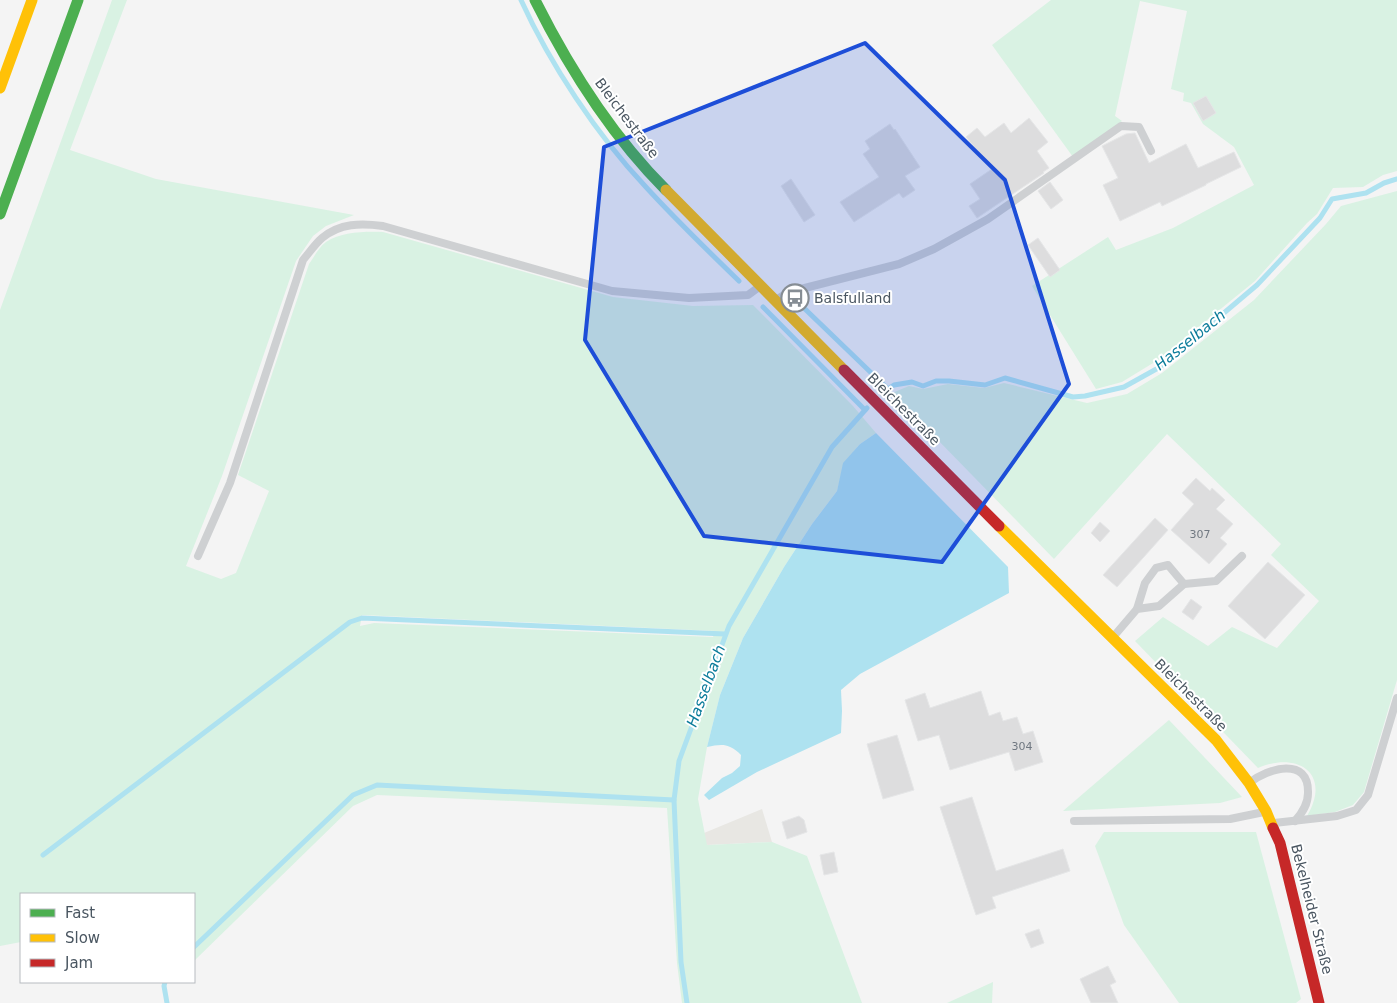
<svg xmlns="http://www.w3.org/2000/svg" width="1397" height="1003" viewBox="0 0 1397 1003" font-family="'DejaVu Sans',sans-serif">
	<rect width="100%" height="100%" fill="#f4f4f4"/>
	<!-- commercial -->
	<path fill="#e8e7e3" d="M 762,809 L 772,842 L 706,845 L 704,833 Z"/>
	<!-- green -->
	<g fill="#d9f2e3" fill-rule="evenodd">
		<path d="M 112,0 L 127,0 L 70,150 L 156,179 L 354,215 L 326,226 L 313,236 L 296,261 L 222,476 L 186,566 L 221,579 L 236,573 L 269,491 L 238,475 L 309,264 C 314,257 319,247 326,242 C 340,232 366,231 383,232 L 613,297 L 693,306 L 753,305 L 853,406 L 876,433 L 860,444 L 844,463 L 837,491 L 812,524 L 784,567 L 743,638 L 720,695 L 707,747 L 698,799 L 707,845 L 772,842 L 807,856 L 862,1003 L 682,1003 L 677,963 L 667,808 L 377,795 L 353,806 L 194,961 L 194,894 L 21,894 L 21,942 L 0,946 L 0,310 ZM 362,615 L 715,631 L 715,632 L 713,637 L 374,623 L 360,626 Z"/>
		<path d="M 1051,0 L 1397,0 L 1397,171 L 1383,175 L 1363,187 L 1333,188 L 1317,214 L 1307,223 L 1255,281 L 1158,360 L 1122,382 L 1096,389 L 1032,286 L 1108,237 L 1116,250 L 1173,228 L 1254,185 L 1234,147 L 1203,124 L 1191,103 L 1183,101 L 1184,93 L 1171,89 L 1187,11 L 1140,1 L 1115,116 L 1122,121 L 1073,157 L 992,45 Z"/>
		<path d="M 1397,191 L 1397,680 L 1364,792 L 1353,805 L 1335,812 L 1307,816 C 1332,774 1298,751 1258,768 L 1135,641 L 1163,617 L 1208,646 L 1232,627 L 1277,648 L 1319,601 L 1271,555 L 1281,544 L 1167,434 L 1054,559 L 892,393 L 909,386 L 923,389 L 948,384 L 984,388 L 1004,383 L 1087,403 L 1127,394 L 1162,373 L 1254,300 L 1326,224 L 1341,206 Z"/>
		<path d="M 1169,720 L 1242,797 L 1220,803 L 1063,811 Z"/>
		<path d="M 1104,832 L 1256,832 L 1301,999 L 1296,1003 L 1179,1003 L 1124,925 L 1095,846 Z"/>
		<path d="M 993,982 L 992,1003 L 947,1003 Z"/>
	</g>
	<!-- water -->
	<path fill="#aee2f0" d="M 876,433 L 1008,567 L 1009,593 L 860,674 L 841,690 L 842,711 L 841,733 L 757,772 L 709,800 L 704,795 L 722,778 L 732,773 L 740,766 L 741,755 C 729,743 722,744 707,747 L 720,695 L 743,638 L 784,567 L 812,524 L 837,491 L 843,463 L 860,444 Z"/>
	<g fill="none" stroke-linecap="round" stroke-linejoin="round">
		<!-- stream -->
		<g stroke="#aee2f0" stroke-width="5">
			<path d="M 521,0 C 550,64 597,135 645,186 C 675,219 707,250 739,281"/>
			<path d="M 763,307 L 865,410"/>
			<path d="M 805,309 L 888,389"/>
			<path d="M 885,391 L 894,385 L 912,382 L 923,386 L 936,381 L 949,381 L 985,385 L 1005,378 L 1073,397 L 1085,396 L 1124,387 L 1160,367 L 1257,285 L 1320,218 L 1332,199 L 1366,193 L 1384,183 L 1397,179"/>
			<path d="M 43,855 L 350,622 L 362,618 L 725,634"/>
			<path d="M 194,947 L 353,795 L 377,785 L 674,800"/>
			<path d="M 165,982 L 164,986 L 167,1003"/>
			<path d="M 687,1003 L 681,962 L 674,800 L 679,761 L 729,626 L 832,447 L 867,408"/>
		</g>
	</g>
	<!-- building -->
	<g fill="#ddddde" stroke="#e5e6e7">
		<path d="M 1206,96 L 1216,113 L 1203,121 L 1193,103 Z"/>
		<path d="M 1029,118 L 1048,142 L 1037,151 L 1049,168 L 1043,172 L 1044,173 L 977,218 L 969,206 L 980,199 L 970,184 L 992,169 L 966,137 L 977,128 L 985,137 L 1004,123 L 1011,133 Z"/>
		<path d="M 890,124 L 894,130 L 895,129 L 920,167 L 905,176 L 915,190 L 903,198 L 899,193 L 854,222 L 840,202 L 879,177 L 863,154 L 870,149 L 865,141 Z"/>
		<path d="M 1135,133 L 1149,163 L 1186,144 L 1198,168 L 1234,152 L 1241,167 L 1206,184 L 1206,185 L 1162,206 L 1160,202 L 1120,221 L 1103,185 L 1118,178 L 1102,146 L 1126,134 Z"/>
		<path d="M 791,179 L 815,215 L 804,222 L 781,186 Z"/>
		<path d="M 1050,182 L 1063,200 L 1051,209 L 1038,191 Z"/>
		<path d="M 1038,238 L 1060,270 L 1050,277 L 1028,245 Z"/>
		<path d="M 1196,478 L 1210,491 L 1212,488 L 1225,500 L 1216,509 L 1233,524 L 1220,538 L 1227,544 L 1209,564 L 1171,530 L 1194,504 L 1182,493 Z"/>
		<path d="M 1155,518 L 1168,530 L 1117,587 L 1103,575 Z"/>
		<path d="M 1100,522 L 1110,531 L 1100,542 L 1091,533 Z"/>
		<path d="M 1268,562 L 1305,595 L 1265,639 L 1228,606 Z"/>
		<path d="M 1191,599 L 1202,607 L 1193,620 L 1182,612 Z"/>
		<path d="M 981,691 L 989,716 L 1000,712 L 1003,721 L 1017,717 L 1023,734 L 1033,731 L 1043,762 L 1015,771 L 1009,752 L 950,770 L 939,735 L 918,741 L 905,700 L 925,693 L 930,708 Z"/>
		<path d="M 897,735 L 914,790 L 883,799 L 867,744 Z"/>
		<path d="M 972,797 L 996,871 L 1063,849 L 1070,871 L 992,897 L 996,908 L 976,915 L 940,807 Z"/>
		<path d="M 799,816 L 804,820 L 807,832 L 787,839 L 782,822 Z"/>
		<path d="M 834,852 L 838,872 L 824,875 L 820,855 Z"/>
		<path d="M 1039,929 L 1044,943 L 1031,948 L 1025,934 Z"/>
		<path d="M 1108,966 L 1116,982 L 1110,985 L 1118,1003 L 1091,1003 L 1080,979 Z"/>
	</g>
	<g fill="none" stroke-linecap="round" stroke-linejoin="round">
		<!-- lane -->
		<g stroke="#ced0d2" stroke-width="8">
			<path d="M 776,300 L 789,292 L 899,264 L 934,249 L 988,219 L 1121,126 L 1139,127 L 1151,151"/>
			<path d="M 198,556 L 230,483 L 303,260 C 309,253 315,244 322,238 C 340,223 361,223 383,226 L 612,291 L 689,298 L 748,295 L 759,287"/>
			<path d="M 1137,609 L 1145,583 L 1156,568 L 1168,565 L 1184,584"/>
			<path d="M 1114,636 L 1137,609 L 1159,606 L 1184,584 L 1216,581 L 1242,556"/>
			<path d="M 1249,783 C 1268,768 1309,756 1308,793 C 1308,804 1303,812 1295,821"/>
			<path d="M 1074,821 L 1230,819 L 1264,812"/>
			<path d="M 1274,823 L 1337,816 L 1356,810 L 1368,795 L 1397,698"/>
		</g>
		<!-- fast -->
		<g stroke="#4caf50" stroke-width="11">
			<path d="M 535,0 C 570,70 611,135 666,190"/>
			<path d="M 0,214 L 78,0"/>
		</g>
		<!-- slow -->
		<g stroke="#ffc107" stroke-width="11">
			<path d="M 0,88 L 32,0"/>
			<path d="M 666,190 L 844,370"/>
			<path d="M 999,526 L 1216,740 L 1249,783 L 1266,811 L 1273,828"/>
		</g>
		<!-- jam -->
		<g stroke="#c62828" stroke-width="11">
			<path d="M 844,370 L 999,526"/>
			<path d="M 1273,828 L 1280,843 L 1319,1003"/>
		</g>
	</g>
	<!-- marked area -->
	<path fill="#1d4ed8" fill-opacity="0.2" stroke="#1d4ed8" stroke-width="4" stroke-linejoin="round" d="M 865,43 L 1005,180 L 1069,384 L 942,562 L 704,536 L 585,340 L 604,147 Z"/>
	<!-- icons -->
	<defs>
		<g id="bus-ring" transform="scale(1.4375)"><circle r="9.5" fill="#fff" stroke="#868d94" stroke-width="1.5"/><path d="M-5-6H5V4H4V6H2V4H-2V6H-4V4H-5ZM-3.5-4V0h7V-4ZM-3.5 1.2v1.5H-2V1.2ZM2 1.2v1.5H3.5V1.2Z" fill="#868d94"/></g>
	</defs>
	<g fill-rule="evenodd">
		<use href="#bus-ring" x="795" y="298"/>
	</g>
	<g text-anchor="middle" stroke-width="4" stroke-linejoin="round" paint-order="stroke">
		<!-- number labels -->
		<g font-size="11" fill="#707881">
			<text x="1200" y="538">307</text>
			<text x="1022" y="750">304</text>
		</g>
		<!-- street labels -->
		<g font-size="14" fill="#4a5661" stroke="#fff">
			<text transform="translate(627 118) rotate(53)" y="5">Bleichestraße</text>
			<text transform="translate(904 409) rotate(45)" y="5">Bleichestraße</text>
			<text transform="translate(1191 695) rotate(45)" y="5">Bleichestraße</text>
			<text transform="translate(1312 909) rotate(76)" y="5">Bekelheider Straße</text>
		</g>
		<!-- poi labels -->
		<g font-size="14" fill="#4a5661" stroke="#fff" text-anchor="start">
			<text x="814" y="303">Balsfulland</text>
		</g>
		<!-- water labels -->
		<g font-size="15" font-style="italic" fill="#0c7c9b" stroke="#fff">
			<text transform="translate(1190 340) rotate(-39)" y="5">Hasselbach</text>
			<text transform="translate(706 686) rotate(-70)" y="5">Hasselbach</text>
		</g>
	</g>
	<!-- legend -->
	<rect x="20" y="893" width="175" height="90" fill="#ffffff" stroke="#b7bbc0"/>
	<rect x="30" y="909" width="25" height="8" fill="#4caf50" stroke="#b7bbc0"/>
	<text x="65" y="918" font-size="15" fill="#4a5661">Fast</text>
	<rect x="30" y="934" width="25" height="8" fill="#ffc107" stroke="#b7bbc0"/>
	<text x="65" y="943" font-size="15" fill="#4a5661">Slow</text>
	<rect x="30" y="959" width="25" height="8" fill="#c62828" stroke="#b7bbc0"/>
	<text x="65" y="968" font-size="15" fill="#4a5661">Jam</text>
</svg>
